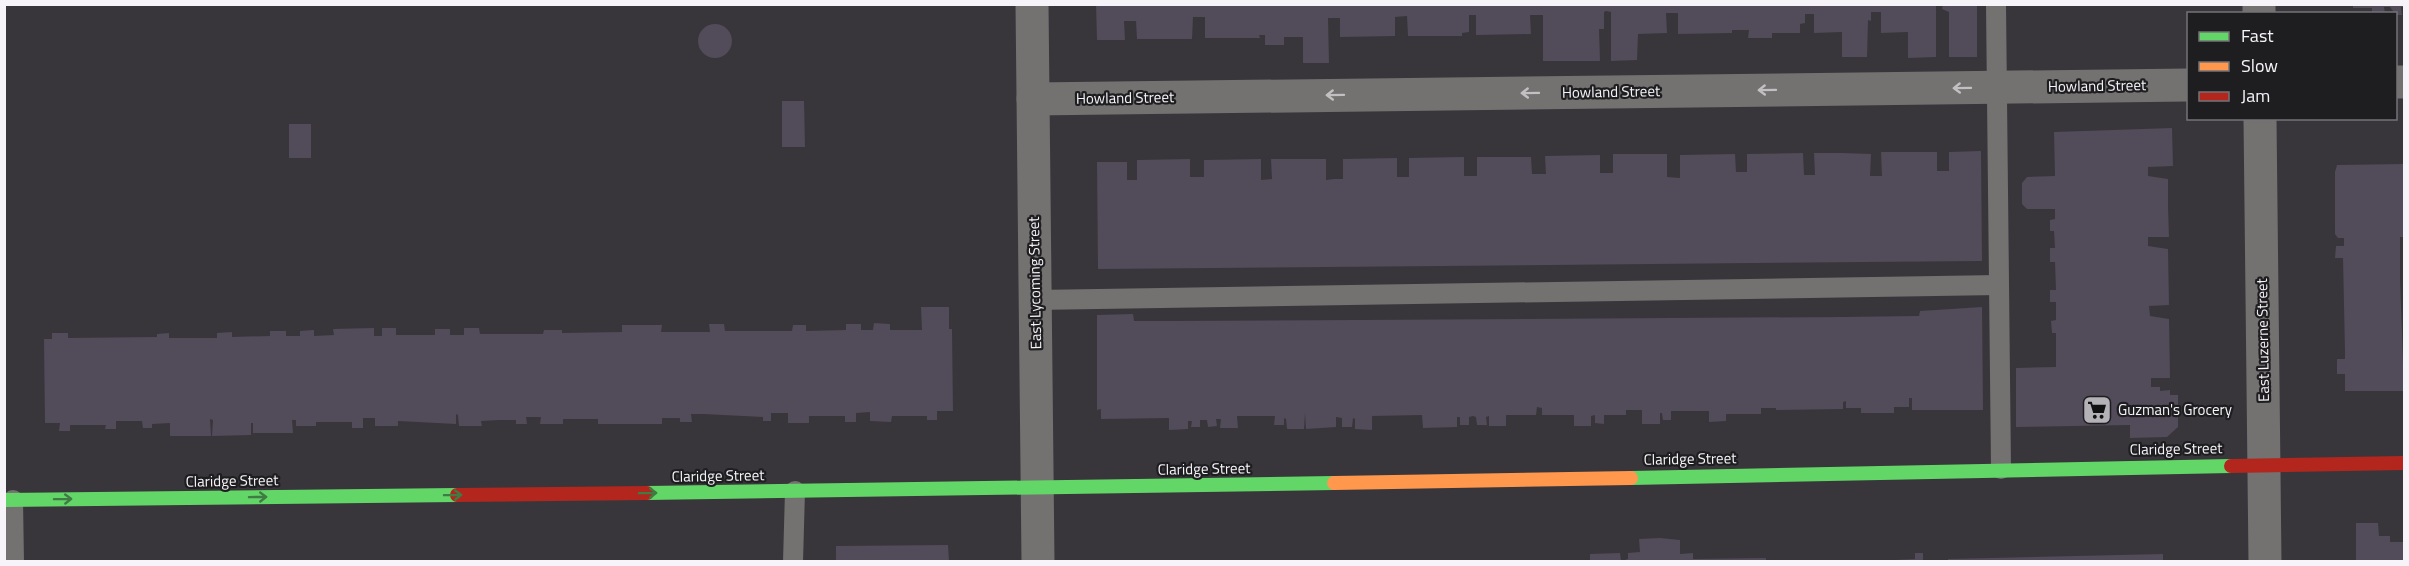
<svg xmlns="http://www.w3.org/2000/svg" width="2409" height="566" viewBox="0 0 2409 566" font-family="'Titillium Web',sans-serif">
	<rect width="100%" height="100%" fill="#38363a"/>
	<!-- building -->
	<g fill="#524b5a">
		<path d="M 1096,4 L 1936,4 L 1936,57 L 1908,58 L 1908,32 L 1881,33 L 1881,12 L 1871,12 L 1871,21 L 1868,20 L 1867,57 L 1842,57 L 1842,32 L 1814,33 L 1814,14 L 1805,14 L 1805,23 L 1800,24 L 1800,33 L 1772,33 L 1772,38 L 1748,38 L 1749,30 L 1732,30 L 1732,33 L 1678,34 L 1678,13 L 1666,13 L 1667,33 L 1638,34 L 1637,60 L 1611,61 L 1611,12 L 1606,11 L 1604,12 L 1604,29 L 1599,29 L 1600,61 L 1543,61 L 1543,15 L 1530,15 L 1531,34 L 1476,35 L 1476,15 L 1469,15 L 1469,32 L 1462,33 L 1462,36 L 1408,36 L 1407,16 L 1395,17 L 1395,36 L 1340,37 L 1340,18 L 1328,18 L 1329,63 L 1303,63 L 1303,37 L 1284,37 L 1284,45 L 1265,45 L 1265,35 L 1259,35 L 1260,38 L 1205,38 L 1205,17 L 1193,17 L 1192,39 L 1137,39 L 1136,21 L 1124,21 L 1125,40 L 1097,40 Z"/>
		<path d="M 1943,4 L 1977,4 L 1977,57 L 1949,57 L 1949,12 L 1942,9 Z"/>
		<path d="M 2353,4 L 2404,4 L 2404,7 L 2401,7 L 2402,15 L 2396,15 L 2390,7 L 2384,7 L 2385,14 L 2372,14 L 2372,8 L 2353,8 Z"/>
		<circle cx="715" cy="41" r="17"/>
		<path d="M 782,101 L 804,101 L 805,147 L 782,147 Z"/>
		<rect x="289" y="124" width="22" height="34"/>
		<path d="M 2172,128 L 2173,166 L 2148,167 L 2148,176 L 2168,179 L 2168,207 L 2169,237 L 2148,237 L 2148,246 L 2168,249 L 2169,305 L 2149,306 L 2150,316 L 2169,319 L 2170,378 L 2151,378 L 2151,387 L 2160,387 L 2160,391 L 2170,390 L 2170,395 L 2178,395 L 2178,427 L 2167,437 L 2130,438 L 2130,425 L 2016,427 L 2016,368 L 2056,367 L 2056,333 L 2052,333 L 2051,321 L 2056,320 L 2056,302 L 2050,302 L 2050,290 L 2056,290 L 2055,262 L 2050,262 L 2050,248 L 2055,248 L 2054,231 L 2050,231 L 2050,220 L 2055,219 L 2055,209 L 2027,209 L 2022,204 L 2022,183 L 2027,177 L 2055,176 L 2054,132 Z"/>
		<path d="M 1981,151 L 1982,261 L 1098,269 L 1097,162 L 1127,162 L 1127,180 L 1137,180 L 1137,160 L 1190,159 L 1190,177 L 1204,177 L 1204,160 L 1261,159 L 1261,180 L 1272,179 L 1271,159 L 1326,159 L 1326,180 L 1334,179 L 1343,179 L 1343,159 L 1397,158 L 1397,177 L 1409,177 L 1409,158 L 1464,157 L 1464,176 L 1477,176 L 1477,157 L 1531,157 L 1532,174 L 1546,174 L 1545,156 L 1600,155 L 1600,173 L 1613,173 L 1613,154 L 1667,154 L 1667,177 L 1680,178 L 1680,155 L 1735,154 L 1736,172 L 1747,172 L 1747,154 L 1803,153 L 1804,175 L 1815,175 L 1814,153 L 1841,153 L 1871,154 L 1870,176 L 1882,176 L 1881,152 L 1937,152 L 1937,171 L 1949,171 L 1949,152 Z"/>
		<path d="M 2404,164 L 2404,237 L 2400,237 L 2400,278 L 2404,391 L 2345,391 L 2345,374 L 2337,374 L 2337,359 L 2345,359 L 2345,352 L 2343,258 L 2335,258 L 2336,246 L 2344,246 L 2344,238 L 2338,238 L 2335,234 L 2335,172 L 2337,165 Z"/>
		<path d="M 921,307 L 949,307 L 949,329 L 952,329 L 953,411 L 937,411 L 937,420 L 927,420 L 927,416 L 892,416 L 891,422 L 870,421 L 870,412 L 856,413 L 856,422 L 845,422 L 845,416 L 809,416 L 809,423 L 788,423 L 788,413 L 771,413 L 771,421 L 763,421 L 763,417 L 704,414 L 691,414 L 692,422 L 680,422 L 680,418 L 662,418 L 662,424 L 598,424 L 598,419 L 563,419 L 563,424 L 540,424 L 541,417 L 526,417 L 527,424 L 516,424 L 516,420 L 499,420 L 481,421 L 482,426 L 459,426 L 458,415 L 456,414 L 456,424 L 398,421 L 398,426 L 375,426 L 375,418 L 363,418 L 363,428 L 352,428 L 352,422 L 316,422 L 316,426 L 296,426 L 296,420 L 292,420 L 293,433 L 253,433 L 253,423 L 251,423 L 251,435 L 212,436 L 213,420 L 210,419 L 211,436 L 170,436 L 170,423 L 152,424 L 152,428 L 143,428 L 142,421 L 116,421 L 116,429 L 105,429 L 106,425 L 70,425 L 70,431 L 59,431 L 60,423 L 45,423 L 44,339 L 52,339 L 52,333 L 68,333 L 68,338 L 157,337 L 157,334 L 169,333 L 169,338 L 217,338 L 217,333 L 232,332 L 232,337 L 270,336 L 270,331 L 286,331 L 286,336 L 300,336 L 300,331 L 314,330 L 314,336 L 334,335 L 333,329 L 374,328 L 374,336 L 382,336 L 382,328 L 396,328 L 396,335 L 435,335 L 435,329 L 450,329 L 450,335 L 464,335 L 464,328 L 479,328 L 480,334 L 543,334 L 544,330 L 562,330 L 562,333 L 622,332 L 622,325 L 662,325 L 661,332 L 710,332 L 709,324 L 724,324 L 725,331 L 792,331 L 793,325 L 806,325 L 806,331 L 846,330 L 846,324 L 861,324 L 861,330 L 873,330 L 874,323 L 890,324 L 890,330 L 922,330 Z"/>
		<path d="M 1982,307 L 1983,410 L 1912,410 L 1912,398 L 1909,398 L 1909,407 L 1894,407 L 1894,413 L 1861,413 L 1861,408 L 1846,408 L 1846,401 L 1843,402 L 1843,409 L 1776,410 L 1776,408 L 1761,408 L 1761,414 L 1726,414 L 1726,421 L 1709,422 L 1709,411 L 1671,411 L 1671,420 L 1663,420 L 1662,413 L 1660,413 L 1660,424 L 1642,424 L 1642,410 L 1626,410 L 1626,415 L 1604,415 L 1604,424 L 1595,423 L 1595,415 L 1591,416 L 1591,426 L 1574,426 L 1574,415 L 1542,415 L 1542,408 L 1537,407 L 1536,415 L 1506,415 L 1506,426 L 1489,426 L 1489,416 L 1486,417 L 1487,425 L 1477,425 L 1476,417 L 1473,416 L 1469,417 L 1469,425 L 1460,425 L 1460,417 L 1457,417 L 1457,427 L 1423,428 L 1422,415 L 1372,416 L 1372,430 L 1355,429 L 1355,419 L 1353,418 L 1352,427 L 1342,427 L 1342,418 L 1336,417 L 1336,427 L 1306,429 L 1305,413 L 1304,429 L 1287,429 L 1286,419 L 1284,418 L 1284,425 L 1274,425 L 1275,416 L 1237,416 L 1238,428 L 1220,428 L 1221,419 L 1216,419 L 1217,426 L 1208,427 L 1207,420 L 1200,420 L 1200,427 L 1191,427 L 1192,421 L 1188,421 L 1188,429 L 1169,430 L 1169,418 L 1101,419 L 1101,409 L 1097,410 L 1097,315 L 1133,314 L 1134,321 L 1168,321 L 1842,317 L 1919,316 L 1920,311 Z"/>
		<path d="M 2356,523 L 2378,523 L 2379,536 L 2390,536 L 2390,542 L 2404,542 L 2404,561 L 2356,561 Z"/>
		<path d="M 1660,538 L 1680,540 L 1680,554 L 1693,553 L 1693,559 L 1766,558 L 1766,561 L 1622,561 L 1628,559 L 1628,553 L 1640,552 L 1639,539 Z"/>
		<path d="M 948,545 L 949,561 L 836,561 L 836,546 Z"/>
		<path d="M 1620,553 L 1621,561 L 1590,561 L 1590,554 Z"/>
		<path d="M 1915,553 L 1923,553 L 1923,561 L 1874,561 L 1915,559 Z"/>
		<path d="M 2163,554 L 2163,561 L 1948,561 L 1948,559 Z"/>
	</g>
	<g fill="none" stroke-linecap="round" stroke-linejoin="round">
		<!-- lane -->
		<g stroke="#737270" stroke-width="20">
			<path d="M 1996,4 L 2001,469"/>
			<path d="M 1035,300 L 1999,285"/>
			<path d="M 13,500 L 14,562"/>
			<path d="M 793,562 L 795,491"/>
		</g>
		<!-- street -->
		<g stroke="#737270" stroke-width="33">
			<path d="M 1032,4 L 1038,562"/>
			<path d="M 2259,4 L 2259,14"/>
			<path d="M 2396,82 L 2404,82"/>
			<path d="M 1033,99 L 2188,85"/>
			<path d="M 2260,118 L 2265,562"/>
		</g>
		<!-- fast -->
		<g stroke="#63d668" stroke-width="14">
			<path d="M 1631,478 L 2231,466"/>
			<path d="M 647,493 L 1334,483"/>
			<path d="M 4,500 L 457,495"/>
		</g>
		<!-- slow -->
		<path stroke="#ff974d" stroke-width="14" d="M 1334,483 L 1631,478"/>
		<!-- jam -->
		<g stroke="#b3261e" stroke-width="14">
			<path d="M 2231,466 L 2404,463"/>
			<path d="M 457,495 L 647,493"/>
		</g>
	</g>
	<!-- one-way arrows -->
	<defs><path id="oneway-shaft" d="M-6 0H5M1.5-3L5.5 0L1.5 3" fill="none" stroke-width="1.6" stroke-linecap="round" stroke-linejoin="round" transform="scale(1.5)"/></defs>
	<g stroke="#c2c0c2">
		<use href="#oneway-shaft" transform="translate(1962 88) rotate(179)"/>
		<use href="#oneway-shaft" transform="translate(1767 90) rotate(179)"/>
		<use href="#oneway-shaft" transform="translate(1530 93) rotate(179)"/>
		<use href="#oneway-shaft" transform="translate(1335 95) rotate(179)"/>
	</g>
	<g stroke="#407a44">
		<use href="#oneway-shaft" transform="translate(648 493) rotate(-1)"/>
		<use href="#oneway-shaft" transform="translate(453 495) rotate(-1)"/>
		<use href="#oneway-shaft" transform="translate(258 497) rotate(-1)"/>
		<use href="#oneway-shaft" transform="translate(63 499) rotate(-1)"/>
	</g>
	<!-- icons -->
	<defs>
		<g id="supermarket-square" transform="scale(1.5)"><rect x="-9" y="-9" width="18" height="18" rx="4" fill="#b4b2b6" stroke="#1e1d20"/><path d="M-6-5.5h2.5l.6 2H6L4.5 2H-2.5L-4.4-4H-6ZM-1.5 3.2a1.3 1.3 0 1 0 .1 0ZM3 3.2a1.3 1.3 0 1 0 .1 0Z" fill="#111"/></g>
	</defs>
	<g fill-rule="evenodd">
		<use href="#supermarket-square" x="2097" y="410"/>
	</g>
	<g text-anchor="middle" stroke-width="4.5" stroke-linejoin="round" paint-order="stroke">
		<!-- street labels -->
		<g font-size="15" fill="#f6f4f9" stroke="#1e1d20">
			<text transform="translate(2097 86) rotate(-1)" y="5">Howland Street</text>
			<text transform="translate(1611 92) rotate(-1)" y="5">Howland Street</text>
			<text transform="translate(1125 98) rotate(-1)" y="5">Howland Street</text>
			<text transform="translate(1035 283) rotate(-91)" y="5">East Lycoming Street</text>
			<text transform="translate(2263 340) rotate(-91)" y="5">East Luzerne Street</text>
			<text transform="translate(2176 449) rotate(-1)" y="5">Claridge Street</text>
			<text transform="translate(1690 459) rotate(-1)" y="5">Claridge Street</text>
			<text transform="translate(1204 469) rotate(-1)" y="5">Claridge Street</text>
			<text transform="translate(718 476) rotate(-1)" y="5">Claridge Street</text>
			<text transform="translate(232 481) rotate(-1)" y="5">Claridge Street</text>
		</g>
		<!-- poi labels -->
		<g font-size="15" fill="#f6f4f9" stroke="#1e1d20" text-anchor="start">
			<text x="2118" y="415">Guzman's Grocery</text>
		</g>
	</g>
	<!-- border -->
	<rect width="2409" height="566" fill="none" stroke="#f6f4f9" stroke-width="12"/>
	<!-- legend -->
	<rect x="2187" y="12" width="210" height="108" fill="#1e1d20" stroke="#747377" stroke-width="1.5"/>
	<rect x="2199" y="32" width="30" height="9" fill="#63d668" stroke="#747377" stroke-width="1.5"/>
	<text x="2241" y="42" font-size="18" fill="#f6f4f9">Fast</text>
	<rect x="2199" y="62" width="30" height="9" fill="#ff974d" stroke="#747377" stroke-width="1.5"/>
	<text x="2241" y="72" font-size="18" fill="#f6f4f9">Slow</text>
	<rect x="2199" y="92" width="30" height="9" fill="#b3261e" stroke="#747377" stroke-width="1.5"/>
	<text x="2241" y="102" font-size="18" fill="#f6f4f9">Jam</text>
</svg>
